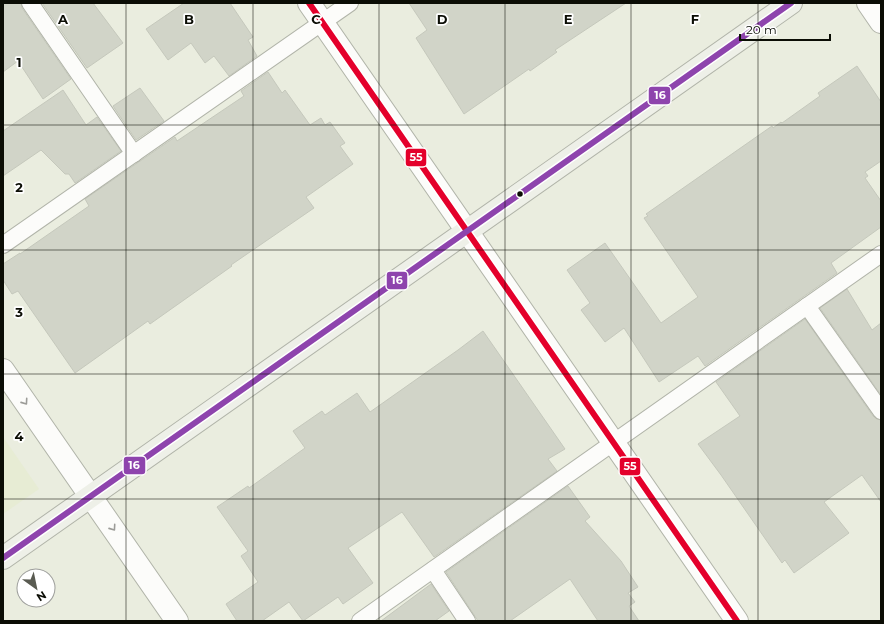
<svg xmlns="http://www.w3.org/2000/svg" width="884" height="624" viewBox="0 0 884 624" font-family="Montserrat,sans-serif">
	<rect width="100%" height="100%" fill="#eaeddf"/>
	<!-- built -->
	<path fill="#e7ecd4" d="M 3,437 L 39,489 L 3,514 Z"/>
	<!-- building -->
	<g fill="#d1d4c8" stroke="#c5c8bc">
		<path d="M 3,3 L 21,3 L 22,8 L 71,79 L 43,99 L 18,61 L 3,72 Z"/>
		<path d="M 42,3 L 93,3 L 123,43 L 87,68 Z"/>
		<path d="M 184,3 L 230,3 L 253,37 L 248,40 L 257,56 L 229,76 L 214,56 L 205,63 L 191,43 L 168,60 L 146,29 Z"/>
		<path d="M 409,3 L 626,3 L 555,50 L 557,52 L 530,71 L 529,69 L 464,114 L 416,38 L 427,30 Z"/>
		<path d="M 857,66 L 881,102 L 881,161 L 865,172 L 868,176 L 865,178 L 881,201 L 881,227 L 831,263 L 837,273 L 705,366 L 698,356 L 659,382 L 624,328 L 605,342 L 581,310 L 590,303 L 567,270 L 605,243 L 661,323 L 698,297 L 644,218 L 648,216 L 646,214 L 772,126 L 773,128 L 781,122 L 782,123 L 820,96 L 818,93 Z"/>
		<path d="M 268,72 L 282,93 L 285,90 L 310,125 L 321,118 L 325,125 L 330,122 L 345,143 L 340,146 L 353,164 L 306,197 L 314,208 L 231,265 L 232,266 L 150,324 L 148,321 L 75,373 L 18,291 L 12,294 L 3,280 L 3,264 L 20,253 L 20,254 L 89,206 L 85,199 L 175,137 L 177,141 L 244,96 L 241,91 Z"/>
		<path d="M 140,88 L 164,121 L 136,140 L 113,106 Z"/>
		<path d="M 63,90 L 86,125 L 97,117 L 121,151 L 75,183 L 69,174 L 65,174 L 41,150 L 3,176 L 3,131 Z"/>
		<path d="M 847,289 L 872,330 L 881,323 L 881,395 L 820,308 Z"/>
		<path d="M 805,319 L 873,416 L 877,419 L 881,420 L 881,502 L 862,475 L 824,502 L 849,533 L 794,573 L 785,560 L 782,563 L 721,475 L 698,444 L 740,416 L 716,382 Z"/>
		<path d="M 483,331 L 565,449 L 548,459 L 557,471 L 434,557 L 402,512 L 348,548 L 373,583 L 343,604 L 338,597 L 303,621 L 289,602 L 262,621 L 237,621 L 226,604 L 258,582 L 241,556 L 248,551 L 217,507 L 248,486 L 249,488 L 305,448 L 293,431 L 322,411 L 325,415 L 357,393 L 370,412 L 458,350 Z"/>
		<path d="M 568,486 L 590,517 L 585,521 L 621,561 L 638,587 L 628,593 L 635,602 L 629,606 L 639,621 L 598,621 L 570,579 L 510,621 L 478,621 L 446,572 Z"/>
		<path d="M 431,584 L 449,611 L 435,621 L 381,621 Z"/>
	</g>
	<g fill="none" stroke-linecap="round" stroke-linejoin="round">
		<!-- lane casing -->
		<g stroke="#b1b4a9" stroke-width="18">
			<g id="lane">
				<path d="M 30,3 L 134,154"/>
				<path d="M 3,245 L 350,3"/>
				<path d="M 807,306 L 881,411"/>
				<path d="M 433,570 L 467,621"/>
				<path d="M 360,621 L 881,254"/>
			</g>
		</g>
		<!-- street casing -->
		<g stroke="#b1b4a9" stroke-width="24">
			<g id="street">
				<path d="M 309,3 L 737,621"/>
				<path d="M 868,3 L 881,22"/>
				<path d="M 3,370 L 177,621"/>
			</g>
		</g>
		<!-- secondary casing -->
		<g stroke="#b1b4a9" stroke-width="24">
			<path id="secondary" d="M 3,558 L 791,3"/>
		</g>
		<!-- lane -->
		<use href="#lane" stroke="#fcfcfa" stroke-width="16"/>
		<!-- street -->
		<use href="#street" stroke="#fcfcfa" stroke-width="22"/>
		<!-- secondary -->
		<use href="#secondary" stroke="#eef0e8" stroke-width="22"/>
		<!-- bus-1 casing -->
		<g stroke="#fff" stroke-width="9">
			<path id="bus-1" d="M 309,3 L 737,621"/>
		</g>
		<!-- bus-2 casing -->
		<g stroke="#fff" stroke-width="9">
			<path id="bus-2" d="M 3,558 L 791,3"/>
		</g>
		<!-- bus-1 -->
		<use href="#bus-1" stroke="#e4002b" stroke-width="6"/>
		<!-- bus-2 -->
		<use href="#bus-2" stroke="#8e44ad" stroke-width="6"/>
	</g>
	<!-- one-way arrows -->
	<defs><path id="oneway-chevron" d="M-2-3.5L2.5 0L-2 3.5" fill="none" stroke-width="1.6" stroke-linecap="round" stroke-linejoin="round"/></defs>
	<g stroke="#9c9c98">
		<use href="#oneway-chevron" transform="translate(25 402) rotate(55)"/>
		<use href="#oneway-chevron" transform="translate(113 528) rotate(55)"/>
	</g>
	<!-- grid -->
	<path fill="none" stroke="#0b0d05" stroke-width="1" stroke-opacity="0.55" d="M 126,3 L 126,621M 253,3 L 253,621M 379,3 L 379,621M 505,3 L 505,621M 631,3 L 631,621M 758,3 L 758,621M 3,125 L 881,125M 3,250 L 881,250M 3,374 L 881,374M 3,499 L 881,499"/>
	<!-- markers -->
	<circle fill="#0b0d05" stroke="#fff" stroke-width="1.5" cx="520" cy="194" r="3.5"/>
	<g font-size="13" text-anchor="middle" font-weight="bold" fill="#0b0d05" stroke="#fff" stroke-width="3.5" stroke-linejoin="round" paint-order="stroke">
		<text x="63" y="24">A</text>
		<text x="189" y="24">B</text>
		<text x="316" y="24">C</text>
		<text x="442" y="24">D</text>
		<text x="568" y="24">E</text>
		<text x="695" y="24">F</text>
		<text x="19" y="67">1</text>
		<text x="19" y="192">2</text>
		<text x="19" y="317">3</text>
		<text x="19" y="441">4</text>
	</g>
	<g stroke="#fff" stroke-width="1.5">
		<rect x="648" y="86" width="23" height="19" rx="4" fill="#8e44ad"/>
		<rect x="405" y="148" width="22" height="19" rx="4" fill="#e4002b"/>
		<rect x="386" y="271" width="22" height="19" rx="4" fill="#8e44ad"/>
		<rect x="123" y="456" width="23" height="19" rx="4" fill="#8e44ad"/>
		<rect x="619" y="457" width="22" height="19" rx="4" fill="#e4002b"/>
	</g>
	<g font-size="11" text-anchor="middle" font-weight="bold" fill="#fff">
		<text x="660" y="99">16</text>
		<text x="416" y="161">55</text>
		<text x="397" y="284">16</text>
		<text x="134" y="469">16</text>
		<text x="630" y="470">55</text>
	</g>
	<!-- border -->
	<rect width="884" height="624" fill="none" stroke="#0b0d05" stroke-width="8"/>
	<!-- north arrow -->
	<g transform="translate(36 588) rotate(147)"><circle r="19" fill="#ffffff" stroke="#9d9e9b"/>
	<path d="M0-3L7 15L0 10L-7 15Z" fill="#595b51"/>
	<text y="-6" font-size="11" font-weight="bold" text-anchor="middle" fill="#0b0d05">N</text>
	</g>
	<!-- scale -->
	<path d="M740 34v6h90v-6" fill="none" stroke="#0b0d05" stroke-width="2"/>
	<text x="746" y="34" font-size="12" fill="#0b0d05" stroke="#ffffff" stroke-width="3" paint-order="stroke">20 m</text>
</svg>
